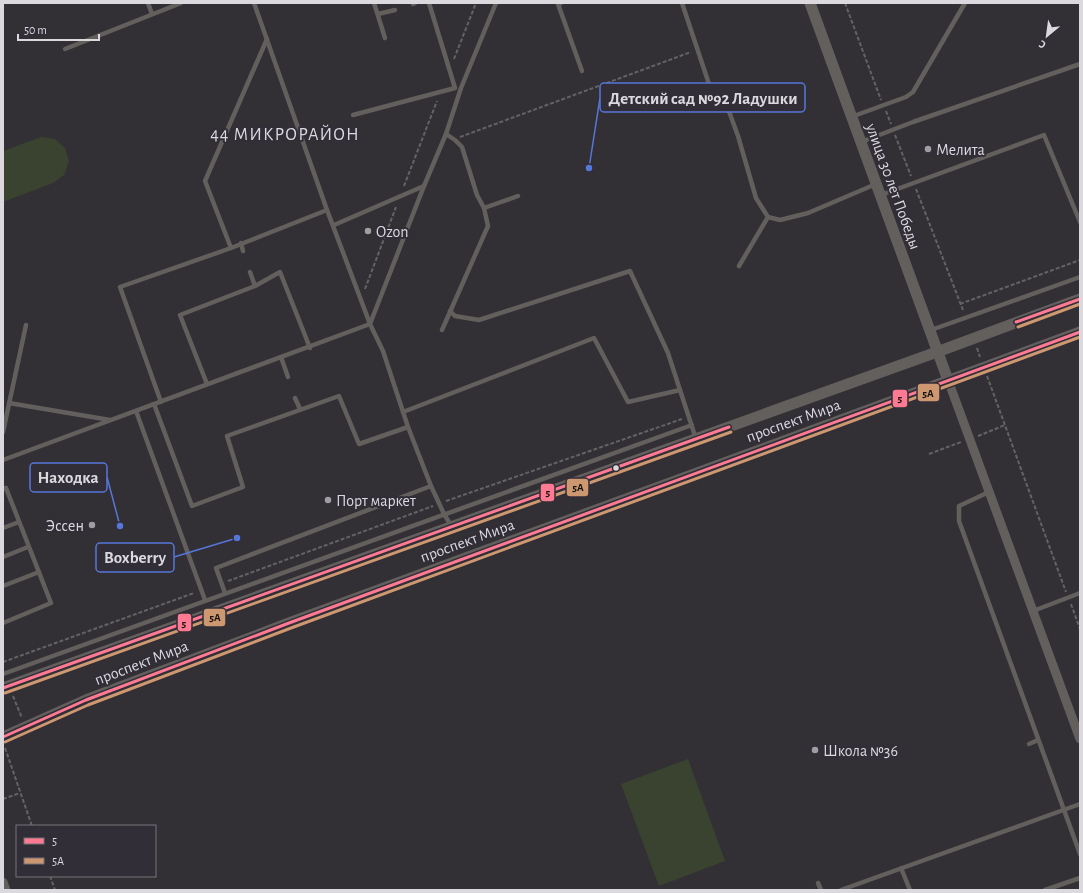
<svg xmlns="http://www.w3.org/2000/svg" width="1083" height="893" viewBox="0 0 1083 893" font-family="'Alegreya Sans',sans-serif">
	<rect width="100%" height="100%" fill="#323035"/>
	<!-- green -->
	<g fill="#39432f">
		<path d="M 41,137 L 55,139 L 65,148 L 69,161 L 64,175 L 53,183 L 3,202 L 3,151 Z"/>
		<path d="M 688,759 L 725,861 L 659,886 L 621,784 Z"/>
	</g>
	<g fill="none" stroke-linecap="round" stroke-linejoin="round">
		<!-- path -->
		<g stroke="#656263" stroke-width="2" stroke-dasharray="4 2" stroke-linecap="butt">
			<path d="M 845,3 L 881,100"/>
			<path d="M 454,59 L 476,3"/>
			<path d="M 886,111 L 891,124"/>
			<path d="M 895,135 L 911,176"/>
			<path d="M 460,137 L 691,52"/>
			<path d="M 404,186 L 437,101"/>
			<path d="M 916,189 L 963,310"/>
			<path d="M 365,289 L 396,207"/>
			<path d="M 960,304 L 1080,260"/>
			<path d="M 977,348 L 980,357"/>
			<path d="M 987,376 L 1066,592"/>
			<path d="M 978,436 L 1005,425"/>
			<path d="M 929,454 L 961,442"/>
			<path d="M 446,501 L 682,419"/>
			<path d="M 228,581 L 433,506"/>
			<path d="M 1071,604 L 1080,629"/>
			<path d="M 3,662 L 194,593"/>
			<path d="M 13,696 L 22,718"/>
			<path d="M 5,748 L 32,826"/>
			<path d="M 3,799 L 20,793"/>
			<path d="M 50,876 L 55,890"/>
		</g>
		<!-- service -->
		<g stroke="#635f5d" stroke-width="4.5">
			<path d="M 148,3 L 152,14"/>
			<path d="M 254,3 L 327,210 L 370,324 L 383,351 L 408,427 L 431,486 L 444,514 L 452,527"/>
			<path d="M 374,3 L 385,38"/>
			<path d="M 561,3 L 558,4 L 582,71"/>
			<path d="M 682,3 L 709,84 L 726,103 L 738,136 L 756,198 L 768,217 L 780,220 L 808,213 L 876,184"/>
			<path d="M 413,4 L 415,3"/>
			<path d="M 378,14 L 395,10"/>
			<path d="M 65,49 L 181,3"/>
			<path d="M 353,115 L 455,88 L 429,3"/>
			<path d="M 851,117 L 906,97 L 913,92 L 965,3"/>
			<path d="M 861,142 L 913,122 L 1080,64"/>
			<path d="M 881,195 L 1044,135 L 1080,222"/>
			<path d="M 484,208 L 518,196"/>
			<path d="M 334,225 L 424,186"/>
			<path d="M 241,243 L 243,251"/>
			<path d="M 231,248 L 205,181 L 267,39"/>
			<path d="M 739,266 L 768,217"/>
			<path d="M 250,272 L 255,286"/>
			<path d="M 442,330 L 488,226 L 484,208 L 477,195 L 462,147 L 455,140 L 446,134"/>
			<path d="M 931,330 L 1080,277"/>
			<path d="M 281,357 L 288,377"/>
			<path d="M 207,384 L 180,315 L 255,286 L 280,272 L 310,348"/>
			<path d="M 680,390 L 696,439"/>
			<path d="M 295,398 L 300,409"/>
			<path d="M 161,402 L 120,287 L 231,248 L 327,210"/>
			<path d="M 9,403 L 110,420"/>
			<path d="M 154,404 L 192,506 L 243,487 L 227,436 L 339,396 L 359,444 L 408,427"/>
			<path d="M 136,411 L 205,600"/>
			<path d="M 403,412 L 594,338 L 628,402 L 680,390 L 668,353 L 630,271 L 479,320 L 455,316 L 450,311"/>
			<path d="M 3,432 L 26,325"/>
			<path d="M 3,460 L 370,324 L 424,186 L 446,134 L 461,88 L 496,3"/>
			<path d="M 3,489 L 6,488 L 51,603 L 3,623"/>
			<path d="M 989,492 L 959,506 L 959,521 L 1080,854"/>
			<path d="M 3,528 L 19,522"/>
			<path d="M 3,557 L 28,547"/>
			<path d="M 3,586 L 39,572"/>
			<path d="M 225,593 L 216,568 L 431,486"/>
			<path d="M 1033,611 L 1080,593"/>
			<path d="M 3,674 L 692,425"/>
			<path d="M 1029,744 L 1038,740"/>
			<path d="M 901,868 L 910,890"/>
			<path d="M 818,883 L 821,890"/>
			<path d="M 841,890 L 1080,804"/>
			<path d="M 1045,890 L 1080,878"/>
		</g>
		<!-- minor -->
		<g stroke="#635f5d" stroke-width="9">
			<path d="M 948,380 L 1080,739"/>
			<path d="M 3,882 L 6,890"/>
		</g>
		<!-- tertiary -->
		<g stroke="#635f5d" stroke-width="11">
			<path d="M 810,3 L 948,380"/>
			<path d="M 3,688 L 937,352 L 1080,299"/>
			<path d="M 3,737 L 86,700 L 289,623 L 1080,332"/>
		</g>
		<!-- bus-1 casing -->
		<g stroke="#322e37" stroke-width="6">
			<g id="bus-1">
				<path d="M 1016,322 L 1080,299"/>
				<path d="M 3,688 L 729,427"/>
				<path d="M 3,737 L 86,700 L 289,623 L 1080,332"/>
			</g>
		</g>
		<!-- bus-2 casing -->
		<g stroke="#322e37" stroke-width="6">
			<g id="bus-2">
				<path d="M 1018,327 L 1080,304"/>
				<path d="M 5,693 L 731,432"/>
				<path d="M 5,742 L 88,705 L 291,628 L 1080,337"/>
			</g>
		</g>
		<!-- bus-1 -->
		<use href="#bus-1" stroke="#fe7a93" stroke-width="3"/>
		<!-- bus-2 -->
		<use href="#bus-2" stroke="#cd976f" stroke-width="3"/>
	</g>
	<!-- markers -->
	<g fill="#a09da3" stroke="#322e37" stroke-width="1.5">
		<circle cx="928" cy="149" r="4"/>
		<circle cx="368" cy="231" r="4"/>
		<circle cx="328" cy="500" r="4"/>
		<circle cx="92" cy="525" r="4"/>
		<circle cx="815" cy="750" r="4"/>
	</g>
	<circle fill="#dbd8de" stroke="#322e37" stroke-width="1.5" cx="616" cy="468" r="3.5"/>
	<g text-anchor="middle" stroke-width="4" stroke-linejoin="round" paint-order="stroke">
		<!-- poi labels -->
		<g font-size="16" fill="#dbd8de" stroke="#322e37" text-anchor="start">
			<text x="936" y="155">Мелита</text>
			<text x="376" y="237">Ozon</text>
			<text x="336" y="506">Порт маркет</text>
			<text x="84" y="531" text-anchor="end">Эссен</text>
			<text x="823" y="756">Школа №36</text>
		</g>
		<!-- street labels -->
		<g font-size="16" fill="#dbd8de" stroke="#322e37">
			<text transform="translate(894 186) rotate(70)" y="6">улица 30 лет Победы</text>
			<text transform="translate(793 420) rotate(-20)" y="6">проспект Мира</text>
			<text transform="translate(467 540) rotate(-20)" y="6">проспект Мира</text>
			<text transform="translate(141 662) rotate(-21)" y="6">проспект Мира</text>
		</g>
		<!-- quarter labels -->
		<g font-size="18" letter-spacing="1" fill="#dbd8de" stroke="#322e37">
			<text x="285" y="140">44 МИКРОРАЙОН</text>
		</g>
	</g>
	<!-- callouts -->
	<path fill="none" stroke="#5677da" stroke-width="1.5" d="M589 168L600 98M120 526L107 477M237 538L174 557"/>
	<g fill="#5677da" stroke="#322e37" stroke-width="1.5">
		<circle cx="589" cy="168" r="4"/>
		<circle cx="120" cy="526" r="4"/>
		<circle cx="237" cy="538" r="4"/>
	</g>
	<g fill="#322e37" stroke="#5677da" stroke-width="1.5">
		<rect x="600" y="83" width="205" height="29" rx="4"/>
		<rect x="30" y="463" width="77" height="29" rx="4"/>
		<rect x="96" y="543" width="78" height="29" rx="4"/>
	</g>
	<g font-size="17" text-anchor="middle" font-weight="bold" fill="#dbd8de">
		<text x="703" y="104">Детский сад №92 Ладушки</text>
		<text x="68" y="483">Находка</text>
		<text x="135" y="563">Boxberry</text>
	</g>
	<g stroke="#322e37" stroke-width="1.5">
		<rect x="917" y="383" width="23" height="19" rx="4" fill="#cd976f"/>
		<rect x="892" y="389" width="16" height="19" rx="4" fill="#fe7a93"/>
		<rect x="566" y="478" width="23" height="19" rx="4" fill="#cd976f"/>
		<rect x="540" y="483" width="15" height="19" rx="4" fill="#fe7a93"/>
		<rect x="203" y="608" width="23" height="19" rx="4" fill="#cd976f"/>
		<rect x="177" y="613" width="15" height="19" rx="4" fill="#fe7a93"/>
	</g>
	<g font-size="11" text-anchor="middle" font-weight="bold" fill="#111">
		<text x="928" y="397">5А</text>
		<text x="900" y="402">5</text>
		<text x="578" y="491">5А</text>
		<text x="548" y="496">5</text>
		<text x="215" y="621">5А</text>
		<text x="184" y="627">5</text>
	</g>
	<!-- border -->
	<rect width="1083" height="893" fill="none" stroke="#dbd8de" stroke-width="8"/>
	<!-- legend -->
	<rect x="16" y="825" width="140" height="52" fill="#322e37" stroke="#76727a"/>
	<rect x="24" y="838" width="20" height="6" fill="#fe7a93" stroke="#76727a"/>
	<text x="52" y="845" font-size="12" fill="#dbd8de">5</text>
	<rect x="24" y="858" width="20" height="6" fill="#cd976f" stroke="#76727a"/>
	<text x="52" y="865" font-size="12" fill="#dbd8de">5А</text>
	<!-- north arrow -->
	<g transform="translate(1047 36) rotate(209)" stroke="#322e37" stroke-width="3" paint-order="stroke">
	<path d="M0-3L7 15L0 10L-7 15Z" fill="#dbd8de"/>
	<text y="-6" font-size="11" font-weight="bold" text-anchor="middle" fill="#dbd8de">С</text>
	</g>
	<!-- scale -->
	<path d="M18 34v6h81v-6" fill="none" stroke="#dbd8de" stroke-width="2"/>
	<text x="24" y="34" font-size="12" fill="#dbd8de" stroke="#322e37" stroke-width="3" paint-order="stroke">50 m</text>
</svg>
